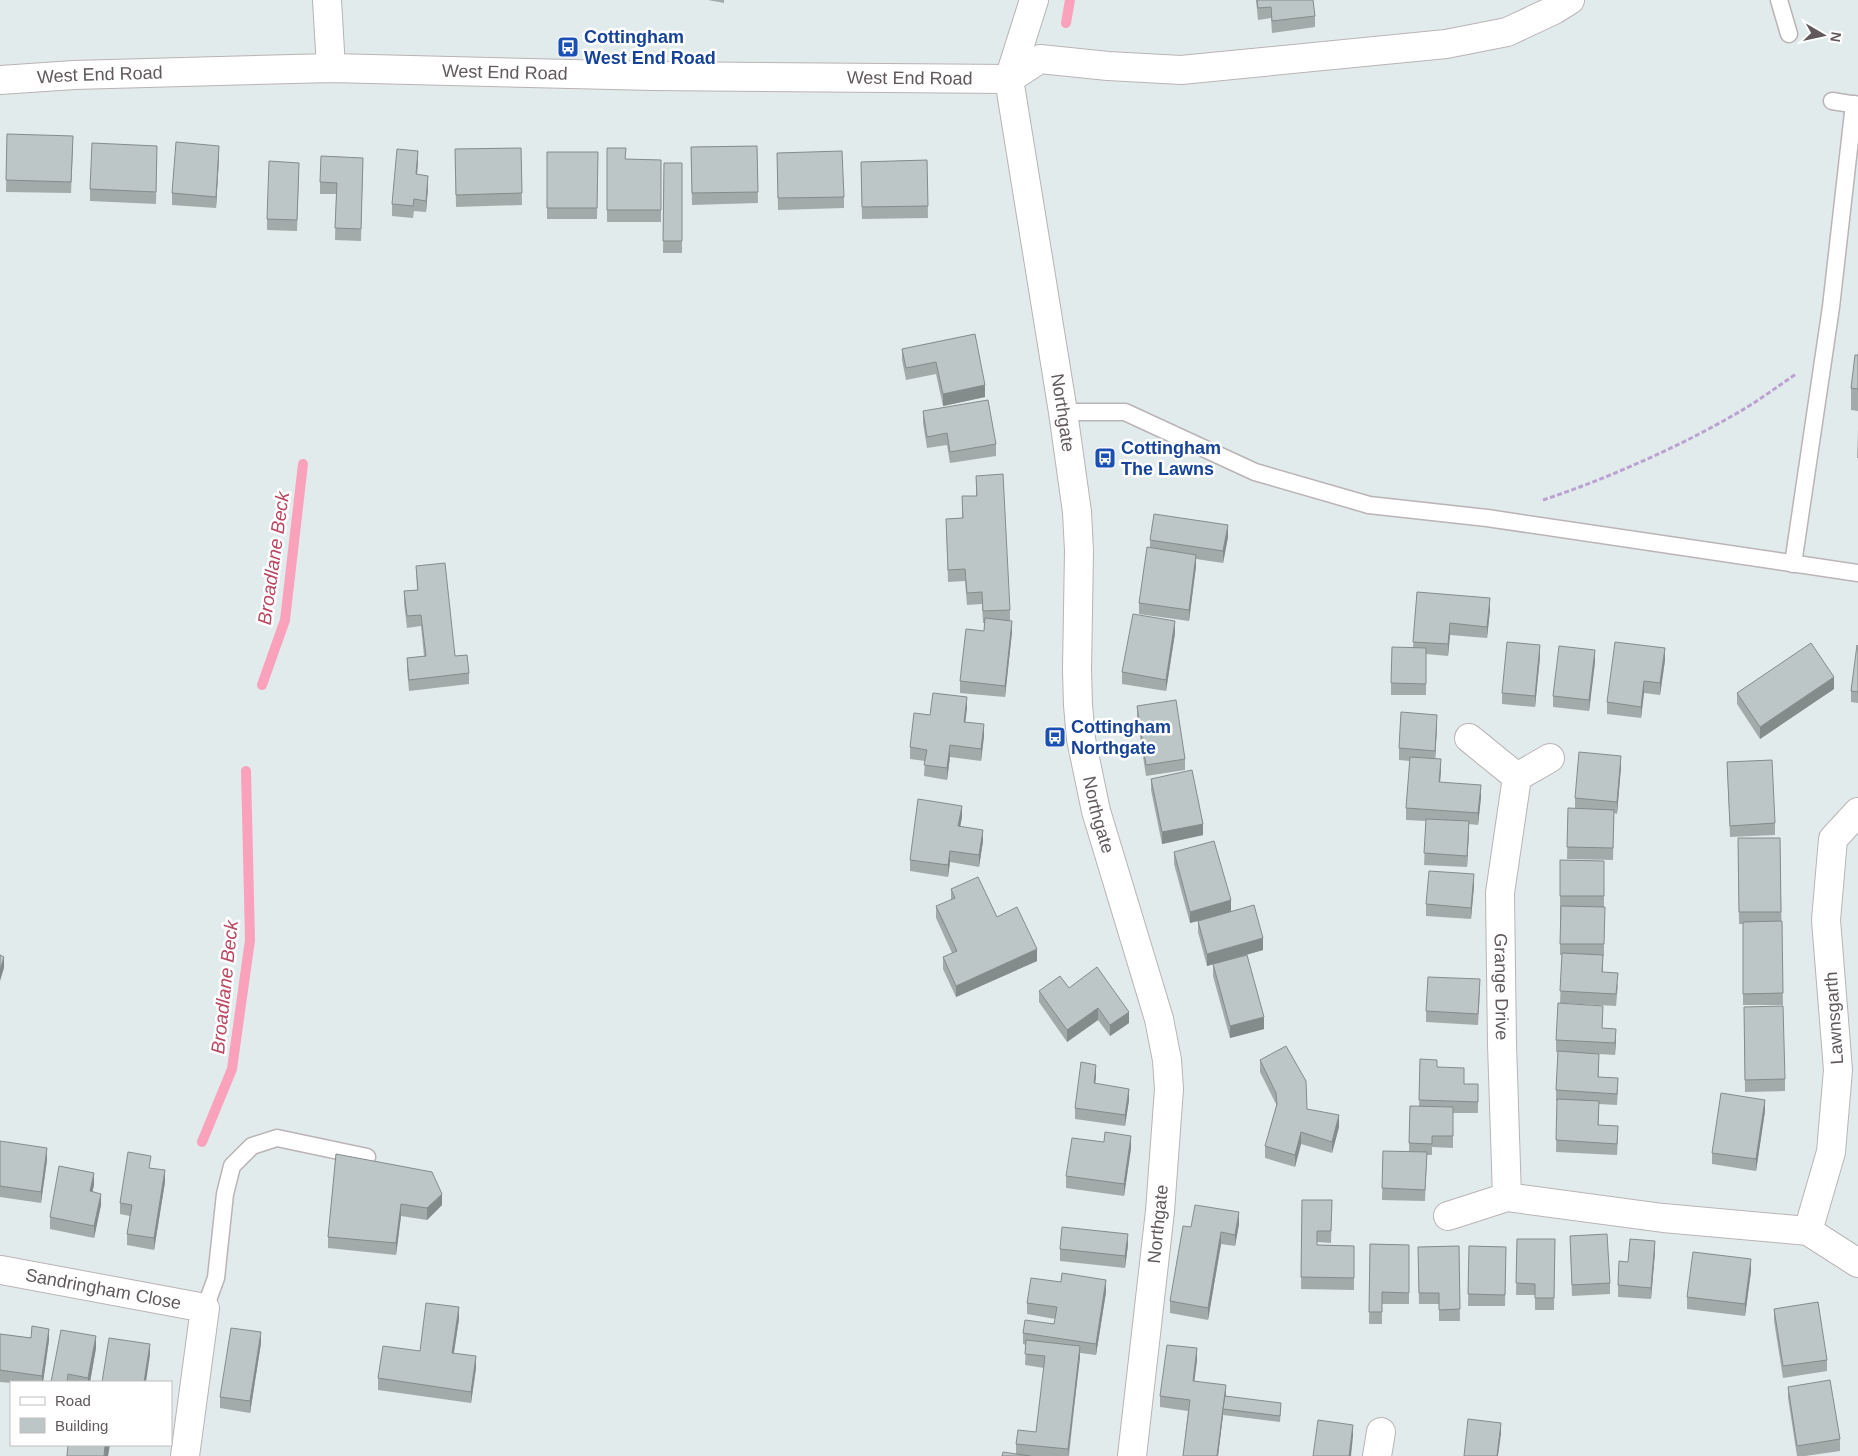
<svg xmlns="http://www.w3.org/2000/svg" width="1858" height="1456" viewBox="0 0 1858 1456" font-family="Helvetica,sans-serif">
	<rect width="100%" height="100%" fill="#e1ebeb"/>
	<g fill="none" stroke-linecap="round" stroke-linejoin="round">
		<!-- stream -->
		<g stroke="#faa2bc" stroke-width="10">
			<path d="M 1066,23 L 1070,0"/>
			<path d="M 262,685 L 285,620 L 303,464"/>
			<path d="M 202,1142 L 232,1069 L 250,940 L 246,771"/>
		</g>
		<!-- lane casing -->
		<g stroke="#bbb3b5" stroke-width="19">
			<g id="lane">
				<path d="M 1779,0 L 1789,34"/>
				<path d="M 1832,101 L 1858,105"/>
				<path d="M 1063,412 L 1125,412 L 1255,472 L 1369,505 L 1487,518 L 1858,573"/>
				<path d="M 1793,564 L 1831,307 L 1854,104"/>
				<path d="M 205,1308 L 216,1278 L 225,1194 L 232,1166 L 252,1146 L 277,1138 L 367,1157"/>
			</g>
		</g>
		<!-- street casing -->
		<g stroke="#bbb3b5" stroke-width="30">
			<g id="street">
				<path d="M 1009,79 L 1040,59 L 1108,66 L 1181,70 L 1446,44 L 1507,32 L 1554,10 L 1570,0"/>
				<path d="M 1469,738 L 1517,777 L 1550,758"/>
				<path id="s1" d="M 1517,777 L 1500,893 L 1502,1044 L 1507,1197 L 1663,1218 L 1808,1231 L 1858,1263"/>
				<path d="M 1448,1216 L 1507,1197"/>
				<path d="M 1808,1231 L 1831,1152 L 1838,1070 L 1826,920 L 1833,839 L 1858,812"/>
				<path id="s2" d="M 1,1270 L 205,1308 L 185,1456"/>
				<path d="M 1377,1456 L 1381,1432"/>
			</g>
		</g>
		<!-- secondary casing -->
		<g stroke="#bbb2b3" stroke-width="30">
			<g id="secondary">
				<path d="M 327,0 L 331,68"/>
				<path id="s3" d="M 1034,0 L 1009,79 L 1063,412 L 1077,512 L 1079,551 L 1077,670 L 1078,705 L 1081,739 L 1096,811 L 1159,1019 L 1167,1060 L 1169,1089 L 1160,1211 L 1132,1456"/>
				<path id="s4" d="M 0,80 L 74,75 L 331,68 L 653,76 L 1009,79"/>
			</g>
		</g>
		<!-- path -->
		<path stroke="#bca2d3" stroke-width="3" stroke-dasharray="5 2.5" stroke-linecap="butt" d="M 1543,500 C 1609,478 1679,447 1739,412 C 1758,401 1777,387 1796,374"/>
		<!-- lane -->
		<use href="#lane" stroke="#fff" stroke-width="16"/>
		<!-- street -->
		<use href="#street" stroke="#fff" stroke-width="28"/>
		<!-- secondary -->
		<use href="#secondary" stroke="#fff" stroke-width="28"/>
	</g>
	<!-- wall -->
	<g fill="#a3aaaa">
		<path d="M 708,0 L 724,0 L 724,3 Z"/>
		<path d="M 1256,0 L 1313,0 L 1315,16 L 1315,27 L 1272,33 L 1271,18 L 1258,20 Z"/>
		<path d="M 7,134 L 73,148 L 71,193 L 6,192 Z"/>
		<path d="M 757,146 L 758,203 L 692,205 L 691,147 Z"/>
		<path d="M 521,148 L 522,205 L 456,207 L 455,149 Z"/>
		<path d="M 607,148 L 626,159 L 661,160 L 661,222 L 607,222 Z"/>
		<path d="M 547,152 L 598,152 L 597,219 L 547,219 Z"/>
		<path d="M 777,153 L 844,197 L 844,208 L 778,210 Z"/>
		<path d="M 157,158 L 156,204 L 90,201 L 90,189 Z"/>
		<path d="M 219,158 L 216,208 L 172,205 L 172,193 Z"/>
		<path d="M 363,158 L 361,241 L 335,240 L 336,194 L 320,194 L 320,182 Z"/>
		<path d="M 927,160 L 928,218 L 862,219 L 861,162 Z"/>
		<path d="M 418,162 L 417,175 L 428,187 L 426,212 L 414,211 L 413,218 L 392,216 L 392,204 Z"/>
		<path d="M 664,163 L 682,163 L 682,253 L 663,253 Z"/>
		<path d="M 299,174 L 297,231 L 267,230 L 267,219 Z"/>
		<path d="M 975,334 L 985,397 L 943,406 L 936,374 L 906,380 L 902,360 L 902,349 Z"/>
		<path d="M 1858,355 L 1858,411 L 1851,410 L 1851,388 Z"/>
		<path d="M 923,411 L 996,444 L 996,456 L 950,463 L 947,445 L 927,448 L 923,423 Z"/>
		<path d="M 1858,431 L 1858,458 L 1857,458 Z"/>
		<path d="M 976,476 L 1010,610 L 1010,620 L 1012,632 L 1005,697 L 960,693 L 960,681 L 984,631 L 985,623 L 983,623 L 982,604 L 967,605 L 965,581 L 948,582 L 946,519 L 962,518 L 962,496 L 976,496 Z"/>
		<path d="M 1228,537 L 1223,563 L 1196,559 L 1196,566 L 1189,621 L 1139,614 L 1139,603 L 1150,548 L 1150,540 Z"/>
		<path d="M 416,566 L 455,656 L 469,673 L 469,684 L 409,691 L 407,670 L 407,658 L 424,656 L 421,626 L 407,628 L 404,603 L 404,591 L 417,590 Z"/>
		<path d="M 1417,592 L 1490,610 L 1487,638 L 1450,635 L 1448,656 L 1426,654 L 1426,695 L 1391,695 L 1391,683 L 1413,648 Z"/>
		<path d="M 1175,633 L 1166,691 L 1122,684 L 1122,672 Z"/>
		<path d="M 1858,646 L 1858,703 L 1851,702 L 1851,691 Z"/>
		<path d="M 1540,657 L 1535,707 L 1502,704 L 1502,693 Z"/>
		<path d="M 1665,660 L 1660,695 L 1644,693 L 1641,718 L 1607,714 L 1607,702 Z"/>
		<path d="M 1595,662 L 1589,711 L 1553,707 L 1553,696 Z"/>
		<path d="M 1834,689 L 1760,739 L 1737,704 L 1737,693 Z"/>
		<path d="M 1137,706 L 1185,759 L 1185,770 L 1146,776 L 1137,717 Z"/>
		<path d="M 967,708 L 965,722 L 984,736 L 981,761 L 950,757 L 947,780 L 924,776 L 925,761 L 910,759 L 910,747 L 930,715 Z"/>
		<path d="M 1437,726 L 1435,759 L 1441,770 L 1440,782 L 1481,797 L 1478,825 L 1469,824 L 1467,867 L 1424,865 L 1426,821 L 1406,820 L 1406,808 L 1410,761 L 1399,760 L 1399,748 Z"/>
		<path d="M 1727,762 L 1775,823 L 1775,835 L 1730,837 Z"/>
		<path d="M 1621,767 L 1617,814 L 1614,813 L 1613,860 L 1567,859 L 1568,808 L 1575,809 L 1575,798 Z"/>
		<path d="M 1151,779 L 1203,835 L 1162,844 L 1151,790 Z"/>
		<path d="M 962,817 L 960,826 L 983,841 L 979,867 L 950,862 L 948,877 L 910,871 L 910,860 Z"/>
		<path d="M 1738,838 L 1780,838 L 1783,1005 L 1743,1005 L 1743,924 L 1739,924 Z"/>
		<path d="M 1174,852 L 1231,911 L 1263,950 L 1207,966 L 1198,932 L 1198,921 L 1190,923 L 1174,864 Z"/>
		<path d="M 1560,860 L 1604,861 L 1604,956 L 1603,956 L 1603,972 L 1618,985 L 1616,1006 L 1560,1003 L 1562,955 L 1560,955 Z"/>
		<path d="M 1474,886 L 1471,919 L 1426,916 L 1426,904 Z"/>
		<path d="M 951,889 L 997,917 L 1037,961 L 956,997 L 943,969 L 943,957 L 952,953 L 936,918 L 936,906 L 951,900 Z"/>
		<path d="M 1213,964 L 1264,1029 L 1230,1038 L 1213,976 Z"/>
		<path d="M 1069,988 L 1129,1023 L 1110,1036 L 1098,1020 L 1067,1042 L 1039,1002 L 1039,991 Z"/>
		<path d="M 1480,991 L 1478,1025 L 1426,1022 L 1426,1011 Z"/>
		<path d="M 1744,1007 L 1785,1079 L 1785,1091 L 1745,1092 Z"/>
		<path d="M 1603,1017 L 1602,1028 L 1616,1040 L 1615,1055 L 1599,1054 L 1599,1077 L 1618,1090 L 1617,1105 L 1599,1104 L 1599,1125 L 1618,1138 L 1617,1155 L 1556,1152 L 1557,1101 L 1556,1101 L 1556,1090 L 1558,1052 L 1556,1052 L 1556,1040 Z"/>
		<path d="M 1420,1059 L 1437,1067 L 1464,1084 L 1478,1084 L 1478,1113 L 1453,1113 L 1453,1148 L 1432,1147 L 1432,1155 L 1427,1155 L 1425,1201 L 1382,1200 L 1383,1151 L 1409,1151 L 1410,1106 L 1419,1107 Z"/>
		<path d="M 1260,1060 L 1307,1109 L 1339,1127 L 1332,1153 L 1301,1144 L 1295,1167 L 1265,1158 L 1265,1146 L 1276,1108 L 1276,1104 L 1260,1072 Z"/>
		<path d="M 1096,1076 L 1095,1083 L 1129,1100 L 1125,1126 L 1075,1119 L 1075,1108 Z"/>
		<path d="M 1765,1111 L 1756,1171 L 1712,1164 L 1712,1153 Z"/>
		<path d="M 0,1141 L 47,1160 L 41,1203 L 0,1197 Z"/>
		<path d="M 1104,1142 L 1131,1148 L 1124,1196 L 1066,1188 L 1066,1176 Z"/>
		<path d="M 336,1154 L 442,1205 L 427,1220 L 401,1216 L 396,1255 L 328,1248 L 328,1237 Z"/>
		<path d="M 151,1168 L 165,1182 L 154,1250 L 127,1245 L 127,1234 L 130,1216 L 120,1214 L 120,1203 Z"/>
		<path d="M 94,1185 L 92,1192 L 101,1205 L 94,1238 L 50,1229 L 50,1217 Z"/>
		<path d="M 1302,1200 L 1332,1200 L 1331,1243 L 1317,1242 L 1317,1245 L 1354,1246 L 1354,1290 L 1301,1289 Z"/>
		<path d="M 1239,1224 L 1235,1246 L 1221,1244 L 1208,1320 L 1170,1313 L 1170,1301 L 1191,1227 Z"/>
		<path d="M 1570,1236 L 1610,1283 L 1610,1294 L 1572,1296 Z"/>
		<path d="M 1517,1239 L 1555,1239 L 1554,1310 L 1535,1310 L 1535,1295 L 1516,1295 Z"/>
		<path d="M 1370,1244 L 1409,1245 L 1409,1304 L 1382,1304 L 1382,1324 L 1369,1324 Z"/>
		<path d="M 1128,1245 L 1125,1268 L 1060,1261 L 1060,1249 Z"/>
		<path d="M 1459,1246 L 1460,1321 L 1439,1321 L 1439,1304 L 1419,1304 L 1418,1247 Z"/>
		<path d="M 1469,1246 L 1506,1247 L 1505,1306 L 1468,1306 Z"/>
		<path d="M 1655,1252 L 1651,1299 L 1618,1297 L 1618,1285 L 1628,1262 Z"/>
		<path d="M 1751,1271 L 1745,1316 L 1687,1309 L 1687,1297 Z"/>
		<path d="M 1106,1292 L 1096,1355 L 1080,1353 L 1069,1456 L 1002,1456 L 1016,1454 L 1016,1444 L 1036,1432 L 1044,1368 L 1025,1365 L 1026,1345 L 1023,1344 L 1023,1333 L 1054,1324 L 1055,1319 L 1027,1314 L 1027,1303 Z"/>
		<path d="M 1774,1309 L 1827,1360 L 1827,1371 L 1783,1378 L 1774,1321 Z"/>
		<path d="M 459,1319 L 454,1353 L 476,1368 L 471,1403 L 378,1390 L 378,1378 L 420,1351 Z"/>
		<path d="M 0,1334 L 49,1340 L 43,1382 L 11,1382 L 11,1383 L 0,1382 Z"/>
		<path d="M 261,1343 L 250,1413 L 220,1408 L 220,1397 Z"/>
		<path d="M 96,1348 L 90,1382 L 51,1382 Z"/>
		<path d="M 1197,1360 L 1194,1381 L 1226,1396 L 1281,1409 L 1280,1422 L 1223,1415 L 1218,1456 L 1183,1456 L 1188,1411 L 1160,1407 L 1160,1396 Z"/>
		<path d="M 1788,1387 L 1840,1439 L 1840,1451 L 1805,1456 L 1797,1456 L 1788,1398 Z"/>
	</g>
	<!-- shaded-wall -->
	<g fill="#848b8b">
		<path d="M 219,146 L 219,158 L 216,208 L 216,197 Z"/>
		<path d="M 418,151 L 418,162 L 416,186 L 416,174 Z"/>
		<path d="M 428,176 L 428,187 L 426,212 L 426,201 Z"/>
		<path d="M 985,385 L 985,397 L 943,406 L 943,394 Z"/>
		<path d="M 1228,525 L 1228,537 L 1223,563 L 1223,551 Z"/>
		<path d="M 1196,555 L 1196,566 L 1189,621 L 1189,610 Z"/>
		<path d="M 1490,598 L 1490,610 L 1487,638 L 1487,627 Z"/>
		<path d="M 1012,621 L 1012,632 L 1005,697 L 1005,686 Z"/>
		<path d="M 1175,621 L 1175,633 L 1166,691 L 1166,680 Z"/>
		<path d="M 1450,623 L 1450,635 L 1448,656 L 1448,644 Z"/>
		<path d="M 1540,645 L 1540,657 L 1535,707 L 1535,696 Z"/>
		<path d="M 1665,648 L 1665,660 L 1660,695 L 1660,683 Z"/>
		<path d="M 1595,650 L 1595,662 L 1589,711 L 1589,700 Z"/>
		<path d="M 1834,677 L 1834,689 L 1760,739 L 1760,727 Z"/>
		<path d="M 1644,681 L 1644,693 L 1641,718 L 1641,707 Z"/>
		<path d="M 967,697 L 967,708 L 964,733 L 964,722 Z"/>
		<path d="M 1437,715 L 1437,726 L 1435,762 L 1435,751 Z"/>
		<path d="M 984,724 L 984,736 L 981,761 L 981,749 Z"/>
		<path d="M 950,745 L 950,757 L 947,780 L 947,768 Z"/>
		<path d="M 1621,756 L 1621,767 L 1617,814 L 1617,802 Z"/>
		<path d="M 1441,759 L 1441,770 L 1439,794 L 1439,782 Z"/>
		<path d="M 1481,785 L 1481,797 L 1478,825 L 1478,813 Z"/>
		<path d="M 962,806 L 962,817 L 958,838 L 958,826 Z"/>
		<path d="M 1469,821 L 1469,833 L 1467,867 L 1467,856 Z"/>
		<path d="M 1203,824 L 1203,835 L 1162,844 L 1162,832 Z"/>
		<path d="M 983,830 L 983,841 L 979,867 L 979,855 Z"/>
		<path d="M 950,851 L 950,862 L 948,877 L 948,865 Z"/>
		<path d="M 1474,874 L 1474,886 L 1471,919 L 1471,908 Z"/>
		<path d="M 1231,900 L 1231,912 L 1190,923 L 1190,912 Z"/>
		<path d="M 1263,938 L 1263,950 L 1207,966 L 1207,954 Z"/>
		<path d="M 1037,949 L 1037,961 L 956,997 L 956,986 Z"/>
		<path d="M 4,957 L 4,968 L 0,981 L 0,970 Z"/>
		<path d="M 1098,1008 L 1098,1020 L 1067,1042 L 1067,1030 Z"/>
		<path d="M 1129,1012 L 1129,1023 L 1110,1036 L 1110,1025 Z"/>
		<path d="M 1264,1017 L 1264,1029 L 1230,1038 L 1230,1026 Z"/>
		<path d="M 1616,1029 L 1616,1040 L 1615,1055 L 1615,1043 Z"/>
		<path d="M 1096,1065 L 1096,1076 L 1094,1095 L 1094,1083 Z"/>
		<path d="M 1129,1089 L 1129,1100 L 1125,1126 L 1125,1115 Z"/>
		<path d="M 1765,1100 L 1765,1111 L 1756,1171 L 1756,1159 Z"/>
		<path d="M 1339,1115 L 1339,1127 L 1332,1153 L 1332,1142 Z"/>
		<path d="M 1301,1132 L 1301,1144 L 1295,1167 L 1295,1155 Z"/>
		<path d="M 1131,1136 L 1131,1148 L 1124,1196 L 1124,1184 Z"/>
		<path d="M 47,1148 L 47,1160 L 41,1203 L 41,1192 Z"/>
		<path d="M 165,1170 L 165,1182 L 154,1250 L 154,1238 Z"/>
		<path d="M 94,1173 L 94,1185 L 90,1203 L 90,1191 Z"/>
		<path d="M 101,1194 L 101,1205 L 94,1238 L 94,1226 Z"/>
		<path d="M 442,1194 L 442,1205 L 427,1220 L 427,1208 Z"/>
		<path d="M 401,1204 L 401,1216 L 396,1255 L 396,1243 Z"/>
		<path d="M 1239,1212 L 1239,1224 L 1235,1246 L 1235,1235 Z"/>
		<path d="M 1221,1232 L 1221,1244 L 1208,1320 L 1208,1308 Z"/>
		<path d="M 1128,1234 L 1128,1245 L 1125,1268 L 1125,1256 Z"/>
		<path d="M 1655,1241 L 1655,1252 L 1651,1299 L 1651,1288 Z"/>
		<path d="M 1751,1259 L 1751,1271 L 1745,1316 L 1745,1304 Z"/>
		<path d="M 1106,1280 L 1106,1292 L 1096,1355 L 1096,1344 Z"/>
		<path d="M 459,1307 L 459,1319 L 452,1364 L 452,1353 Z"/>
		<path d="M 49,1329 L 49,1340 L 43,1382 L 42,1382 L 42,1376 Z"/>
		<path d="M 261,1332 L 261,1343 L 250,1413 L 250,1401 Z"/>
		<path d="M 96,1336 L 96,1348 L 90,1382 L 88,1382 L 88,1378 Z"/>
		<path d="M 150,1344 L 150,1355 L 146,1382 L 144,1382 Z"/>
		<path d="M 1080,1346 L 1080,1358 L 1068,1456 L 1068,1449 Z"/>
		<path d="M 1197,1348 L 1197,1360 L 1193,1392 L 1193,1381 Z"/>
		<path d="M 476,1356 L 476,1368 L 471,1403 L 471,1392 Z"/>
		<path d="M 1226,1385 L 1226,1396 L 1223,1409 L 1223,1415 L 1218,1456 L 1217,1456 Z"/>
		<path d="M 1501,1423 L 1501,1434 L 1498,1456 L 1497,1456 Z"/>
		<path d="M 1353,1425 L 1353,1436 L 1351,1456 L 1349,1456 Z"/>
		<path d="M 105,1445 L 110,1445 L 108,1456 L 104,1456 Z"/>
	</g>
	<!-- building -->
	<g fill="#bdc6c6" stroke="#848b8b">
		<path d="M 1257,0 L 1313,0 L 1315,16 L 1272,21 L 1271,7 L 1258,8 Z"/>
		<path d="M 7,134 L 73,136 L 71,182 L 6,180 Z"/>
		<path d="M 176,142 L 219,146 L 216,197 L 172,193 Z"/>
		<path d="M 92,143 L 157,146 L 156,192 L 90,189 Z"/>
		<path d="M 757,146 L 758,192 L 692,193 L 691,147 Z"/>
		<path d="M 521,148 L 522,193 L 456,195 L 455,149 Z"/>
		<path d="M 607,148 L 626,148 L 625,159 L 661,160 L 661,210 L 607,210 Z"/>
		<path d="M 397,149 L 418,151 L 416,174 L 428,176 L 426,201 L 414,199 L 413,206 L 392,204 Z"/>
		<path d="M 842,151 L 844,197 L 778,198 L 777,153 Z"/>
		<path d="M 547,152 L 598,152 L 597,208 L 547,208 Z"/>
		<path d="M 321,156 L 363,158 L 361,229 L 335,228 L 337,183 L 320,182 Z"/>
		<path d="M 927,160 L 928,206 L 862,207 L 861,162 Z"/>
		<path d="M 269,161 L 299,163 L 297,220 L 267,219 Z"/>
		<path d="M 664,163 L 682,163 L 682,241 L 663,241 Z"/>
		<path d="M 975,334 L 985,385 L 943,394 L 936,362 L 906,368 L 902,349 Z"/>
		<path d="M 1855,355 L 1858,355 L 1858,389 L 1851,388 Z"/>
		<path d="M 988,400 L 996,444 L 950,452 L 947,433 L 927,437 L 923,411 Z"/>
		<path d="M 1003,474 L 1010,610 L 983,611 L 982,592 L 967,593 L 965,569 L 948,570 L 946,519 L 963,518 L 962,496 L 977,496 L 976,476 Z"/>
		<path d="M 1154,514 L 1228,525 L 1223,551 L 1150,540 Z"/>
		<path d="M 1147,547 L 1196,555 L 1189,610 L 1139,603 Z"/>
		<path d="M 445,563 L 455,656 L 467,655 L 469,673 L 409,680 L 407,658 L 426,656 L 421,615 L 407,616 L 404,591 L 418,590 L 416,566 Z"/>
		<path d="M 1417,592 L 1490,598 L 1487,627 L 1450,623 L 1448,644 L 1413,642 Z"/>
		<path d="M 1133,614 L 1175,621 L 1166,680 L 1122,672 Z"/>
		<path d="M 985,618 L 1012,621 L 1005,686 L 960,681 L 966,629 L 984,631 Z"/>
		<path d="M 1507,642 L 1540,645 L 1535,696 L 1502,693 Z"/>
		<path d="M 1615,642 L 1665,648 L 1660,683 L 1644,681 L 1641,707 L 1607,702 Z"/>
		<path d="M 1811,643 L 1834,677 L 1760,727 L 1737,693 Z"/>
		<path d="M 1857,645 L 1858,646 L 1858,692 L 1851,691 Z"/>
		<path d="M 1559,646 L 1595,650 L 1589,700 L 1553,696 Z"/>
		<path d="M 1392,647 L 1426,648 L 1426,684 L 1391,683 Z"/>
		<path d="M 933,693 L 967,697 L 964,722 L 984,724 L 981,749 L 950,745 L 947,768 L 924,765 L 927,750 L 910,747 L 914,713 L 930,715 Z"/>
		<path d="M 1176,700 L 1185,759 L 1146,765 L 1137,706 Z"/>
		<path d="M 1401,712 L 1437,715 L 1435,751 L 1399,748 Z"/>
		<path d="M 1579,752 L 1621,756 L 1617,802 L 1575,798 Z"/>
		<path d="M 1410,757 L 1441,759 L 1439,782 L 1481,785 L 1478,813 L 1406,808 Z"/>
		<path d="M 1772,760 L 1775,823 L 1730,826 L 1727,762 Z"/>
		<path d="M 1192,770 L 1203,824 L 1162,832 L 1151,779 Z"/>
		<path d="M 918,799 L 962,806 L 958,826 L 983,830 L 979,855 L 950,851 L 948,865 L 910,860 Z"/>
		<path d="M 1568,808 L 1614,810 L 1613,848 L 1567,847 Z"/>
		<path d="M 1426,819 L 1469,821 L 1467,856 L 1424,853 Z"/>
		<path d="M 1738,838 L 1780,838 L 1781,912 L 1739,912 Z"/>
		<path d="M 1214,841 L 1231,900 L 1190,912 L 1174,852 Z"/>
		<path d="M 1560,860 L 1604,861 L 1604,896 L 1560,896 Z"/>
		<path d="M 1429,871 L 1474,874 L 1471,908 L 1426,904 Z"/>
		<path d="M 978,877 L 997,917 L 1017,907 L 1037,949 L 956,986 L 943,957 L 957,951 L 936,906 L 955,898 L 951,889 Z"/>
		<path d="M 1254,905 L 1263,938 L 1207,954 L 1198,921 Z"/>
		<path d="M 1561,906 L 1605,907 L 1604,944 L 1560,944 Z"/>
		<path d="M 1782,921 L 1783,993 L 1743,994 L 1743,922 Z"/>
		<path d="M 1562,953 L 1603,955 L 1602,972 L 1618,973 L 1616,994 L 1560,991 Z"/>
		<path d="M 0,955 L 4,957 L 0,970 Z"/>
		<path d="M 1247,955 L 1264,1017 L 1230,1026 L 1213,964 Z"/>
		<path d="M 1097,967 L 1129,1012 L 1110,1025 L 1098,1008 L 1067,1030 L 1039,991 L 1060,976 L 1069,988 Z"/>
		<path d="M 1428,977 L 1480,979 L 1478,1014 L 1426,1011 Z"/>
		<path d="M 1558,1003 L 1603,1006 L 1602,1028 L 1616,1029 L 1615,1043 L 1556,1040 Z"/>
		<path d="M 1783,1006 L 1785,1079 L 1745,1080 L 1744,1007 Z"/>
		<path d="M 1286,1046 L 1306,1081 L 1307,1109 L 1339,1115 L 1332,1142 L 1301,1132 L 1295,1155 L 1265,1146 L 1277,1104 L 1276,1093 L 1260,1060 Z"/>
		<path d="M 1558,1051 L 1599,1054 L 1598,1077 L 1618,1078 L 1617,1094 L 1556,1090 Z"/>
		<path d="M 1420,1059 L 1437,1060 L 1437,1067 L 1464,1068 L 1464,1084 L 1478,1084 L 1478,1102 L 1419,1100 Z"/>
		<path d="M 1081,1062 L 1096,1065 L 1094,1083 L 1129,1089 L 1125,1115 L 1075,1108 Z"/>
		<path d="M 1721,1093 L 1765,1100 L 1756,1159 L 1712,1153 Z"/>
		<path d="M 1557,1099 L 1599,1101 L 1598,1125 L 1618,1126 L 1617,1144 L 1556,1140 Z"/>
		<path d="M 1410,1106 L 1453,1107 L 1453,1136 L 1432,1136 L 1432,1144 L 1409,1143 Z"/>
		<path d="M 1105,1132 L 1131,1136 L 1124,1184 L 1066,1176 L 1072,1138 L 1104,1142 Z"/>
		<path d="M 0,1141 L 47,1148 L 41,1192 L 0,1186 Z"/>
		<path d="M 1383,1151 L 1427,1152 L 1425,1190 L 1382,1188 Z"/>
		<path d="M 128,1152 L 151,1156 L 149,1168 L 165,1170 L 154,1238 L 127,1234 L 132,1205 L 120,1203 Z"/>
		<path d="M 336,1154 L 432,1172 L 442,1194 L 427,1208 L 401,1204 L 396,1243 L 328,1237 Z"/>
		<path d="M 59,1166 L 94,1173 L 90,1191 L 101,1194 L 94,1226 L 50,1217 Z"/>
		<path d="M 1302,1200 L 1332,1200 L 1331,1231 L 1317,1231 L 1317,1245 L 1354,1246 L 1354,1278 L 1301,1277 Z"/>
		<path d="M 1195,1205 L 1239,1212 L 1235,1235 L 1221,1232 L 1208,1308 L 1170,1301 L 1183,1226 L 1191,1227 Z"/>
		<path d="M 1062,1227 L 1128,1234 L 1125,1256 L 1060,1249 Z"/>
		<path d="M 1607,1234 L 1610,1283 L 1572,1285 L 1570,1236 Z"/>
		<path d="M 1517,1239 L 1555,1239 L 1554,1298 L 1535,1298 L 1535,1284 L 1516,1283 Z"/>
		<path d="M 1630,1239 L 1655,1241 L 1651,1288 L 1618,1285 L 1619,1261 L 1628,1262 Z"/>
		<path d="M 1370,1244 L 1409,1245 L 1409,1293 L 1382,1292 L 1382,1312 L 1369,1312 Z"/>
		<path d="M 1459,1246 L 1460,1309 L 1439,1310 L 1439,1293 L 1419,1293 L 1418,1247 Z"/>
		<path d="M 1469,1246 L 1506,1247 L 1505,1295 L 1468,1294 Z"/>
		<path d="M 1693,1252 L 1751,1259 L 1745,1304 L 1687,1297 Z"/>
		<path d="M 1062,1273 L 1106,1280 L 1096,1344 L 1023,1333 L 1025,1320 L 1054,1324 L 1057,1307 L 1027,1303 L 1031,1278 L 1061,1282 Z"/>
		<path d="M 1818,1302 L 1827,1360 L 1783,1366 L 1774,1309 Z"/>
		<path d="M 426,1303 L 459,1307 L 452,1353 L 476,1356 L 471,1392 L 378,1378 L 383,1346 L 420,1351 Z"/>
		<path d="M 32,1326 L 49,1329 L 42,1376 L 0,1370 L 0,1334 L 31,1338 Z"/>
		<path d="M 231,1328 L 261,1332 L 250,1401 L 220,1397 Z"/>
		<path d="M 61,1330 L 96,1336 L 88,1378 L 68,1374 L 67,1382 L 51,1382 Z"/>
		<path d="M 109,1338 L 150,1344 L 144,1382 L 102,1382 Z"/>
		<path d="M 1026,1340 L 1080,1346 L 1068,1449 L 1016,1444 L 1018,1430 L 1036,1432 L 1045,1356 L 1025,1354 Z"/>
		<path d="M 1167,1345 L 1197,1348 L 1193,1381 L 1226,1385 L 1217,1456 L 1183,1456 L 1190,1400 L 1160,1396 Z"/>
		<path d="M 1830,1380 L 1840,1439 L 1797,1446 L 1788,1387 Z"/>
		<path d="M 1225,1396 L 1281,1403 L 1280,1416 L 1223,1409 Z"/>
		<path d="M 1468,1419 L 1501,1423 L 1497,1456 L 1464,1456 Z"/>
		<path d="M 1318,1420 L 1353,1425 L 1349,1456 L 1313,1456 Z"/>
		<path d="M 68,1445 L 105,1445 L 104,1456 L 67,1456 Z"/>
		<path d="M 1003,1452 L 1030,1456 L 1002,1456 Z"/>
	</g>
	<!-- icons -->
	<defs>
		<g id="bus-square" transform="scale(1.125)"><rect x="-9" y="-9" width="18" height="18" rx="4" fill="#1a4fb4" stroke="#fff"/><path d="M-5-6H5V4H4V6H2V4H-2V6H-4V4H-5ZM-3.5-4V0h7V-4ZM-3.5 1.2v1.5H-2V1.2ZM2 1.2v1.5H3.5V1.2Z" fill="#fff"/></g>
	</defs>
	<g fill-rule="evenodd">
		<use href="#bus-square" x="568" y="47"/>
		<use href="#bus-square" x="1105" y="458"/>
		<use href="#bus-square" x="1055" y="737"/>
	</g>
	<g text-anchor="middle" stroke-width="5" stroke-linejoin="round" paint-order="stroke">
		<!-- transit labels -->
		<g font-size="18" font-weight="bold" fill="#164399" stroke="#fff" text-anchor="start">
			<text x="584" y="43">Cottingham<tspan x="584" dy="21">West End Road</tspan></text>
			<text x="1121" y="454">Cottingham<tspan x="1121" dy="21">The Lawns</tspan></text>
			<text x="1071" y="733">Cottingham<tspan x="1071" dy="21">Northgate</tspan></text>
		</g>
		<!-- street labels -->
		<g font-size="18" fill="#61595b" stroke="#fff">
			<text dy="6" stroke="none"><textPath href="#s4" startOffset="505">West End Road</textPath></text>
			<text dy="6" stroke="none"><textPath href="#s4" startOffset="100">West End Road</textPath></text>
			<text dy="6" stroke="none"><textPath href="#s4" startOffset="910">West End Road</textPath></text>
			<text dy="6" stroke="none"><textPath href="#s3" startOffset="421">Northgate</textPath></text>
			<text dy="6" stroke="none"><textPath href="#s3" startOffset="826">Northgate</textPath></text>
			<text dy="6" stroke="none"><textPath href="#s1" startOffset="211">Grange Drive</textPath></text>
			<text transform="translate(1834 1018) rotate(-94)" y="6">Lawnsgarth</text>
			<text transform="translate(1158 1224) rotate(-84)" y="6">Northgate</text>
			<text dy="6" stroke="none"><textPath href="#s2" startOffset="104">Sandringham Close</textPath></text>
		</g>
		<!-- water labels -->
		<g font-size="19" font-style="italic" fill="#bb4761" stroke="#fff">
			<text transform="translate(273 558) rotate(-82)" y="7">Broadlane Beck</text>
			<text transform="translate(224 987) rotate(-84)" y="7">Broadlane Beck</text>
		</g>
	</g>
	<!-- legend -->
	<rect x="10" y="1381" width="162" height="65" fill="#ffffff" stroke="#c0bdbd"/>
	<rect x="20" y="1397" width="25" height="8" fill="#ffffff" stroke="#c0bdbd"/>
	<text x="55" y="1406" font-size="15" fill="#61595b">Road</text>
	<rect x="20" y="1418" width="25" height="15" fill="#bdc6c6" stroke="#c0bdbd"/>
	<text x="55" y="1431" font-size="15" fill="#61595b">Building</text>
	<!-- north arrow -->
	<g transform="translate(1823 35) rotate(99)" stroke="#ffffff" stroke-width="4" paint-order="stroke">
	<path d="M0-4L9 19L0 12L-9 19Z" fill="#61595b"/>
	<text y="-8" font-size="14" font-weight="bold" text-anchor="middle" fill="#61595b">N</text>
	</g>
</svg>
